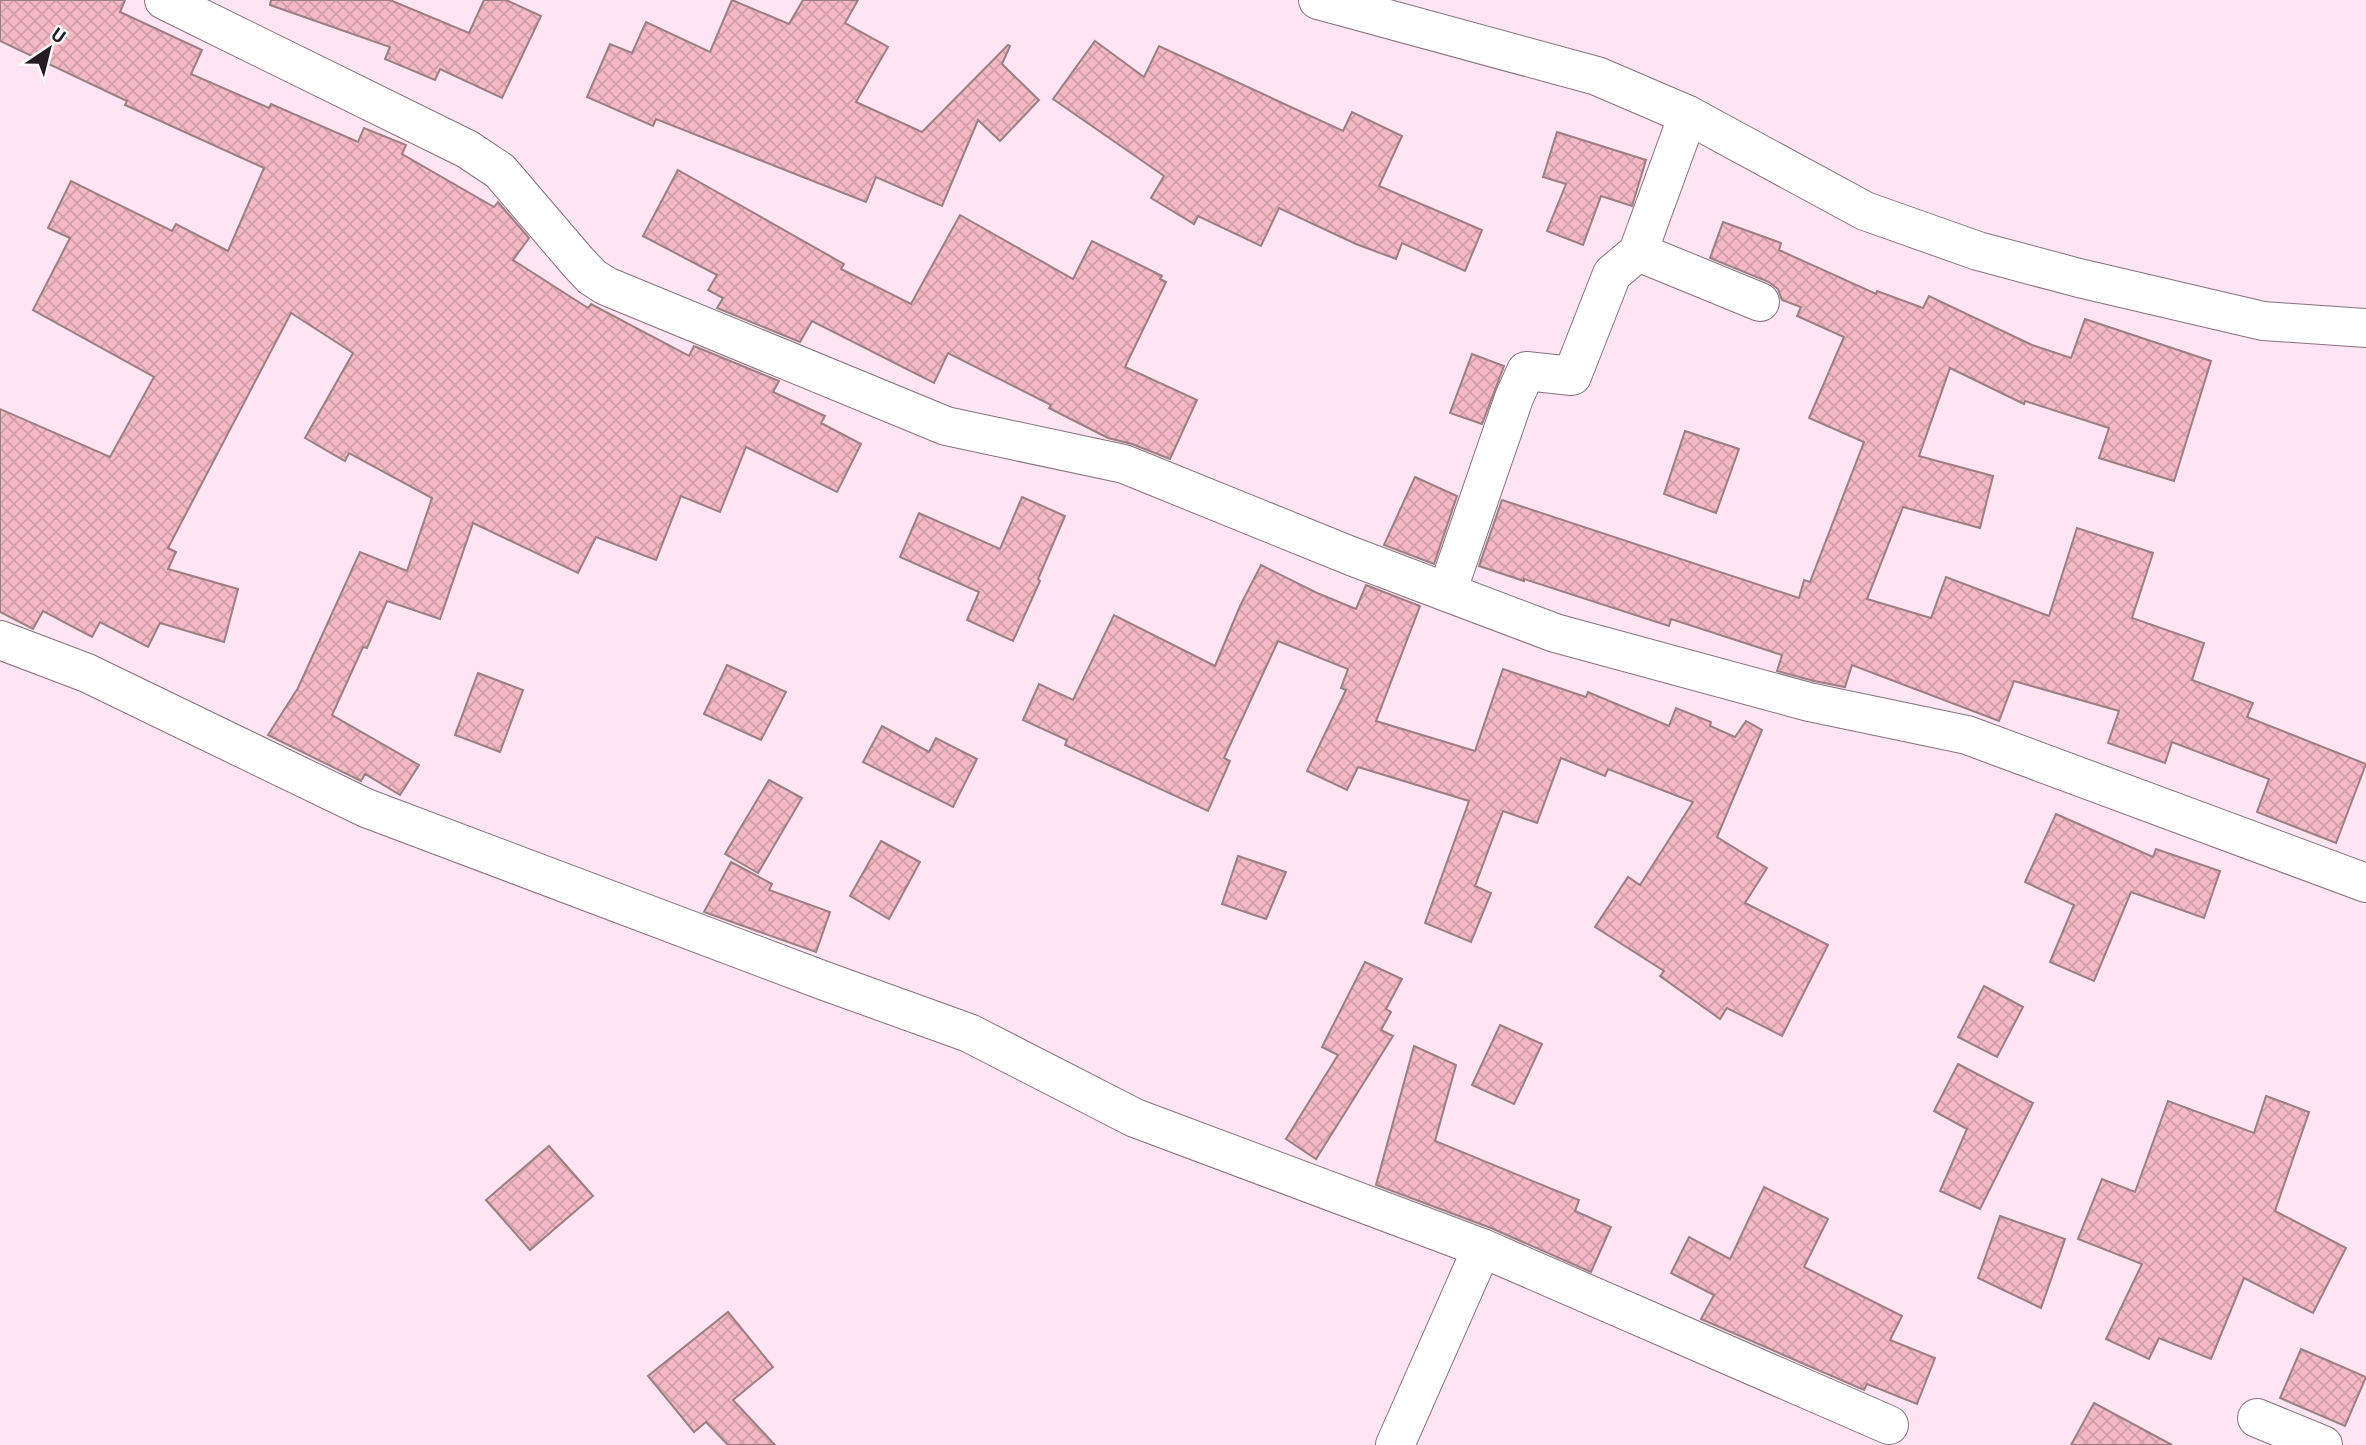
<svg xmlns="http://www.w3.org/2000/svg" width="2366" height="1445" viewBox="0 0 2366 1445" font-family="Barlow,sans-serif">
	<defs>
		<pattern id="building-cross-hatch" width="8" height="8" patternUnits="userSpaceOnUse" patternTransform="scale(1.75)"><rect width="8" height="8" fill="#f4b9c4"/><path d="M0 0l8 8M0 8l8-8" fill="none" stroke="#d19ea8"/></pattern>
	</defs>
	<rect width="100%" height="100%" fill="#ffe5f3"/>
	<!-- building -->
	<g fill="url(#building-cross-hatch)" stroke="#9a7f83" stroke-width="2">
		<path d="M 0,0 L 125,0 L 120,12 L 202,50 L 191,74 L 269,108 L 271,104 L 358,142 L 364,128 L 406,145 L 402,154 L 494,207 L 498,202 L 529,238 L 513,260 L 588,308 L 591,304 L 689,356 L 694,346 L 779,381 L 773,392 L 825,416 L 821,423 L 861,444 L 837,492 L 746,447 L 720,512 L 681,496 L 656,560 L 596,537 L 578,573 L 473,523 L 440,619 L 387,601 L 367,648 L 363,647 L 332,715 L 419,765 L 400,795 L 365,774 L 361,781 L 268,735 L 298,688 L 360,552 L 407,571 L 432,498 L 349,453 L 345,461 L 305,438 L 353,353 L 291,313 L 168,548 L 176,552 L 168,569 L 238,589 L 224,642 L 160,623 L 148,647 L 100,622 L 92,637 L 43,611 L 33,629 L 0,612 L 0,409 L 110,457 L 154,377 L 33,310 L 70,238 L 48,228 L 71,181 L 172,231 L 176,224 L 228,251 L 264,168 L 125,105 L 127,101 L 0,41 Z"/>
		<path d="M 271,0 L 390,0 L 469,33 L 484,0 L 506,0 L 541,16 L 502,98 L 440,69 L 435,80 L 385,59 L 390,47 L 270,5 Z"/>
		<path d="M 732,0 L 789,24 L 803,0 L 858,0 L 845,23 L 888,47 L 856,102 L 922,132 L 1008,45 L 1010,46 L 1002,64 L 1039,100 L 1000,141 L 978,120 L 942,206 L 876,177 L 866,202 L 656,119 L 653,126 L 587,97 L 610,44 L 632,53 L 646,22 L 710,52 Z"/>
		<path d="M 1095,41 L 1144,77 L 1159,46 L 1343,131 L 1352,112 L 1402,136 L 1379,186 L 1482,230 L 1465,271 L 1402,243 L 1396,259 L 1356,244 L 1279,208 L 1261,246 L 1198,216 L 1194,224 L 1151,198 L 1164,176 L 1053,99 Z"/>
		<path d="M 1557,132 L 1646,160 L 1632,206 L 1601,196 L 1583,245 L 1547,231 L 1566,184 L 1543,177 Z"/>
		<path d="M 678,170 L 844,264 L 841,269 L 911,304 L 960,215 L 1073,279 L 1092,241 L 1162,276 L 1160,279 L 1166,282 L 1125,367 L 1197,400 L 1170,459 L 1132,444 L 1108,438 L 1049,408 L 1051,405 L 948,353 L 934,383 L 812,321 L 800,342 L 717,308 L 723,298 L 708,290 L 717,275 L 643,236 Z"/>
		<path d="M 1723,222 L 1781,243 L 1779,250 L 1876,294 L 1877,291 L 1923,308 L 1929,296 L 2032,345 L 2071,358 L 2085,319 L 2211,361 L 2174,481 L 2099,458 L 2109,428 L 2025,401 L 2024,404 L 1950,368 L 1919,456 L 1993,476 L 1980,528 L 1903,507 L 1867,599 L 1931,618 L 1946,577 L 2049,616 L 2077,528 L 2153,553 L 2132,618 L 2204,643 L 2192,680 L 2253,703 L 2247,717 L 2366,764 L 2336,843 L 2257,812 L 2269,779 L 2172,742 L 2165,763 L 2108,743 L 2119,711 L 2014,681 L 1999,721 L 1852,665 L 1845,687 L 1814,681 L 1777,671 L 1782,655 L 1671,619 L 1669,626 L 1524,579 L 1524,581 L 1479,566 L 1502,500 L 1799,598 L 1804,580 L 1810,582 L 1864,442 L 1809,418 L 1844,337 L 1797,316 L 1801,307 L 1782,300 L 1778,289 L 1769,282 L 1710,258 Z"/>
		<path d="M 1472,354 L 1504,366 L 1482,424 L 1450,413 Z"/>
		<path d="M 1685,431 L 1739,449 L 1716,513 L 1664,494 Z"/>
		<path d="M 1415,477 L 1457,496 L 1434,564 L 1384,545 Z"/>
		<path d="M 1022,497 L 1065,516 L 1038,579 L 1040,581 L 1013,641 L 967,620 L 979,592 L 900,557 L 919,513 L 1000,549 Z"/>
		<path d="M 1261,565 L 1317,593 L 1356,609 L 1366,585 L 1420,606 L 1376,721 L 1475,751 L 1503,669 L 1586,697 L 1588,692 L 1669,726 L 1676,708 L 1711,722 L 1710,726 L 1735,737 L 1746,721 L 1762,730 L 1717,837 L 1767,868 L 1745,903 L 1828,945 L 1782,1036 L 1727,1008 L 1720,1019 L 1660,976 L 1664,971 L 1595,927 L 1628,877 L 1640,885 L 1693,802 L 1608,769 L 1605,776 L 1561,758 L 1537,823 L 1503,811 L 1475,886 L 1491,893 L 1471,942 L 1425,923 L 1469,801 L 1358,767 L 1347,790 L 1307,771 L 1346,690 L 1341,688 L 1348,669 L 1278,641 L 1224,758 L 1230,761 L 1208,811 L 1065,745 L 1067,740 L 1023,720 L 1039,684 L 1073,700 L 1114,615 L 1215,666 L 1240,606 Z"/>
		<path d="M 727,665 L 786,692 L 761,740 L 704,714 Z"/>
		<path d="M 478,673 L 523,690 L 500,752 L 455,735 Z"/>
		<path d="M 882,726 L 929,752 L 936,738 L 977,759 L 953,807 L 863,762 Z"/>
		<path d="M 769,780 L 802,798 L 758,873 L 725,854 Z"/>
		<path d="M 2056,814 L 2153,857 L 2156,849 L 2220,871 L 2204,918 L 2131,892 L 2094,981 L 2050,962 L 2074,905 L 2025,882 Z"/>
		<path d="M 881,841 L 920,862 L 889,919 L 850,896 Z"/>
		<path d="M 1238,856 L 1286,872 L 1266,919 L 1222,904 Z"/>
		<path d="M 731,862 L 772,884 L 769,890 L 830,912 L 816,952 L 704,912 Z"/>
		<path d="M 1365,962 L 1402,979 L 1386,1009 L 1391,1012 L 1381,1030 L 1393,1036 L 1316,1159 L 1286,1139 L 1338,1055 L 1322,1047 Z"/>
		<path d="M 1984,986 L 2023,1007 L 1997,1057 L 1958,1037 Z"/>
		<path d="M 1500,1025 L 1542,1044 L 1514,1104 L 1472,1085 Z"/>
		<path d="M 1414,1046 L 1456,1065 L 1435,1141 L 1579,1200 L 1575,1211 L 1611,1227 L 1591,1272 L 1491,1228 L 1376,1185 Z"/>
		<path d="M 1958,1064 L 2033,1103 L 1980,1209 L 1940,1191 L 1967,1129 L 1934,1111 Z"/>
		<path d="M 2266,1096 L 2309,1112 L 2275,1211 L 2346,1248 L 2313,1313 L 2244,1278 L 2211,1359 L 2159,1338 L 2149,1359 L 2106,1339 L 2142,1264 L 2078,1239 L 2102,1179 L 2135,1192 L 2168,1101 L 2254,1133 Z"/>
		<path d="M 549,1146 L 593,1196 L 530,1250 L 486,1200 Z"/>
		<path d="M 1764,1187 L 1828,1219 L 1804,1267 L 1902,1316 L 1890,1340 L 1935,1358 L 1917,1404 L 1867,1384 L 1864,1390 L 1701,1319 L 1714,1295 L 1671,1273 L 1689,1237 L 1730,1259 Z"/>
		<path d="M 2000,1216 L 2065,1239 L 2041,1308 L 1978,1278 Z"/>
		<path d="M 728,1312 L 773,1367 L 733,1400 L 775,1445 L 728,1445 L 706,1422 L 694,1432 L 648,1376 Z"/>
		<path d="M 2301,1349 L 2366,1377 L 2345,1426 L 2280,1398 Z"/>
		<path d="M 2094,1403 L 2172,1445 L 2071,1445 Z"/>
	</g>
	<g fill="none" stroke-linecap="round" stroke-linejoin="round">
		<!-- minor casing -->
		<g stroke="#87707d" stroke-width="40">
			<g id="minor">
				<path d="M 164,0 L 467,149 L 500,171 L 577,261 L 592,277 L 606,286 L 946,426 L 1124,464 L 1351,556 L 1555,633 L 1809,702 L 1967,735 L 2366,883"/>
				<path d="M 1318,0 L 1597,76 L 1688,115 L 1865,211 L 1978,251 L 2079,278 L 2263,321 L 2366,328"/>
				<path d="M 1638,252 L 1760,302"/>
				<path d="M 1447,592 L 1514,398 L 1526,371 L 1572,376 L 1612,274 L 1638,252 L 1688,115"/>
				<path d="M 0,640 L 87,673 L 366,808 L 822,980 L 969,1033 L 1135,1118 L 1482,1248 L 1395,1445"/>
				<path d="M 1482,1248 L 1889,1425"/>
				<path d="M 2257,1418 L 2323,1445"/>
			</g>
		</g>
		<!-- minor -->
		<use href="#minor" stroke="#fff" stroke-width="38"/>
	</g>
	<!-- north arrow -->
	<g transform="translate(49 49) rotate(35)" stroke="#fef9fb" stroke-width="5" paint-order="stroke">
	<path d="M0-5L12 26L0 18L-12 26Z" fill="#251c21"/>
	<text y="-10" font-size="19" font-weight="bold" text-anchor="middle" fill="#251c21">U</text>
	</g>
</svg>
